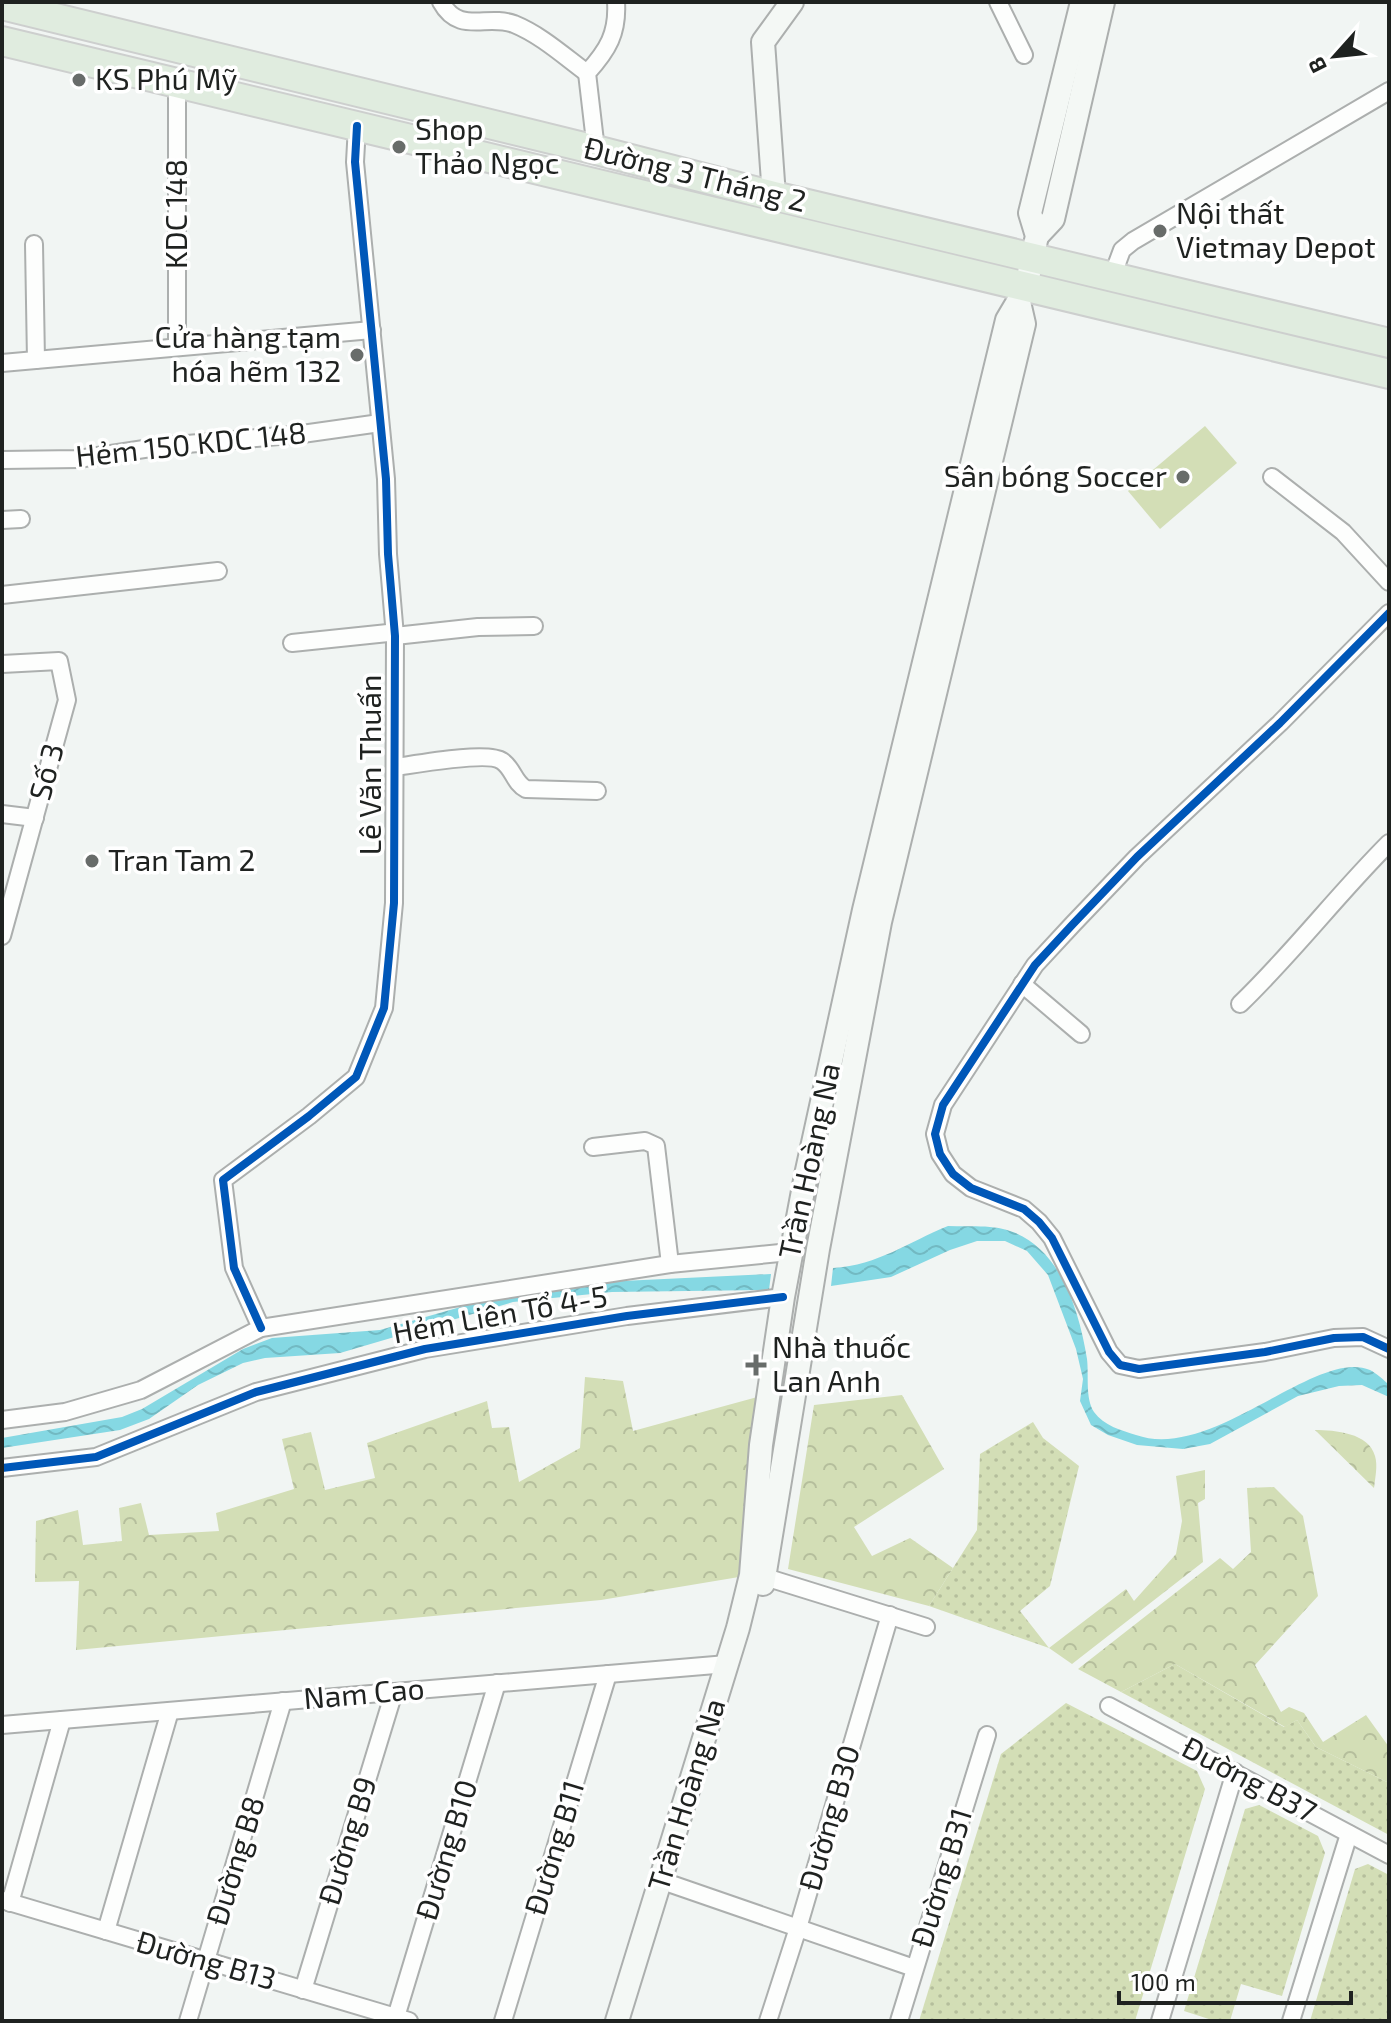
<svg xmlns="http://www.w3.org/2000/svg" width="1391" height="2023" viewBox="0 0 1391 2023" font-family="'Exo 2',sans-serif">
	<defs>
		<pattern id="grass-dots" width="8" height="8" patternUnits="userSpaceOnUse" patternTransform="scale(2)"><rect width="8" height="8" fill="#d3deb6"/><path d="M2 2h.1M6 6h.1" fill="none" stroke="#b5be9c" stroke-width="1.8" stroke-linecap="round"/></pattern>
		<pattern id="forest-crowns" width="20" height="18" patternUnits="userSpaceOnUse" patternTransform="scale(2)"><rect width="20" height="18" fill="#d3deb6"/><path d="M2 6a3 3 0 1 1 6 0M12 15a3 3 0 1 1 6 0" fill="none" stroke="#b5be9c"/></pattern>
		<pattern id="water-waves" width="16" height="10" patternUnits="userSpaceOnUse" patternTransform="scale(2)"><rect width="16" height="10" fill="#85d8e3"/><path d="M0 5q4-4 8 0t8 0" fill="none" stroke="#72b9c2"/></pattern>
	</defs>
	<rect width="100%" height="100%" fill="#f1f5f3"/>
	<!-- grass -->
	<g fill="url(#grass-dots)">
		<path d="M 1033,1422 L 1043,1438 L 1079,1466 L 1050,1586 L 1020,1611 L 1049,1648 L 929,1606 L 977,1530 L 980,1454 Z"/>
		<path d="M 1175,1664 L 1284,1727 L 1297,1720 L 1316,1747 L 1389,1783 L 1389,1835 L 1121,1692 Z"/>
		<path d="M 1066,1703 L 1197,1771 L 1205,1789 L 1135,2021 L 919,2021 L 1001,1754 Z"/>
		<path d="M 1259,1805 L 1318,1836 L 1325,1853 L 1282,1996 L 1241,1984 L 1230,2021 L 1215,2021 L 1184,2011 L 1245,1809 Z"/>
		<path d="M 1368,1864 L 1389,1875 L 1389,2021 L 1310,2021 L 1355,1869 Z"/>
	</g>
	<!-- forest -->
	<g fill="url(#forest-crowns)">
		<path d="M 585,1377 L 623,1381 L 633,1431 L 761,1396 L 739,1577 L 601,1600 L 76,1650 L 79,1581 L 35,1582 L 36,1521 L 78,1510 L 83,1545 L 122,1541 L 119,1508 L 141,1503 L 149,1535 L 219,1531 L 216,1513 L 294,1489 L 282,1439 L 311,1432 L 325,1490 L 375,1478 L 367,1443 L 487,1401 L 492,1428 L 509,1427 L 519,1482 L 580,1448 Z"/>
		<path d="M 902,1395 L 944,1469 L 854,1527 L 872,1556 L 910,1538 L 953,1568 L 929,1606 L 788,1569 L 814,1405 Z"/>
		<path d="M 1315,1430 C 1335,1430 1369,1433 1375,1456 C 1378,1466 1375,1478 1374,1488 Z"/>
		<path d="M 1205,1470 L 1205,1499 L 1198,1503 L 1203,1562 L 1072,1664 L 1049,1648 L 1126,1589 L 1134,1601 L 1176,1554 L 1182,1521 L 1176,1476 Z"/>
		<path d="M 1274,1487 L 1303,1516 L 1318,1596 L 1255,1665 L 1281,1712 L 1289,1707 L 1304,1713 L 1323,1742 L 1366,1715 L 1389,1747 L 1389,1783 L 1316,1747 L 1297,1720 L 1285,1727 L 1175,1664 L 1121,1692 L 1078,1669 L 1220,1558 L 1233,1569 L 1251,1552 L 1247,1488 Z"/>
	</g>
	<!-- pitch -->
	<path fill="#d3deb6" d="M 1205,426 L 1237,463 L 1160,529 L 1128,491 Z"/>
	<!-- water -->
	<g fill="url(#water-waves)">
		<path d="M 948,1226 C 966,1227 986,1225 1003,1229 C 1059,1242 1079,1309 1087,1359 C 1089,1375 1085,1398 1094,1412 C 1104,1426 1121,1430 1136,1435 C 1213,1462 1316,1347 1370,1370 C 1376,1373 1384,1380 1389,1385 L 1389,1397 L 1362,1385 L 1339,1386 L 1298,1396 L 1210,1444 L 1183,1449 L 1137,1445 L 1108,1435 L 1091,1425 L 1080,1401 L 1083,1379 L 1076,1349 L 1048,1275 L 1027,1251 L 1005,1241 L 977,1241 L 950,1250 L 891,1277 L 831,1286 L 833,1268 C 879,1265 908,1242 948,1226 Z"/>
		<path d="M 771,1274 L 769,1290 L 612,1292 L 513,1302 L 340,1353 L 265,1358 L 243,1363 L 198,1385 L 149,1419 L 120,1430 L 2,1448 L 2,1438 L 122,1417 L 142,1409 L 243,1349 L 272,1338 L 380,1330 L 471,1304 L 580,1283 Z"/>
	</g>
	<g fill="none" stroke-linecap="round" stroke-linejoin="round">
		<!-- street casing -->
		<g stroke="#acafae" stroke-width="20">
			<g id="street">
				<path d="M 441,2 C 459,35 486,14 514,24 C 541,35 564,56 587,73"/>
				<path d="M 998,2 L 1024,55"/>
				<path d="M 177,82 L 177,346"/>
				<path d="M 596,150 L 587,73 C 608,50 618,33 616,2"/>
				<path d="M 34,244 L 36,360"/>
				<path d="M 1112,277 L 1122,250 L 1133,241 L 1389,91"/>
				<path d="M 2,363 L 372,330"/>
				<path d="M 2,460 L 78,459 L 164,446 L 302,434 L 380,423"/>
				<path d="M 1272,477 L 1343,532 L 1389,582"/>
				<path d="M 2,520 L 21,519"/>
				<path d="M 2,595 L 218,571"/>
				<path d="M 1389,613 L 1280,723 L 1137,857 L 1073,924 L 1035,965 L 943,1105 L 935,1134 L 940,1154 L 953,1174 L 971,1188 L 1024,1209 L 1039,1222 L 1052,1238 L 1109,1352 L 1120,1365 L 1139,1369 L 1265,1352 L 1334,1338 L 1363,1337 L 1389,1349"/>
				<path d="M 292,643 L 388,633 L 395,636 L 478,627 L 534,626"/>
				<path d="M 2,664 L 59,661 L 67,700 L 2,936"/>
				<path d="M 396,767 C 417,764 488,751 502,761 C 513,768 514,783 526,789 L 597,791"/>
				<path d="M 2,814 L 35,818"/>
				<path d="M 1022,984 L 1081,1034"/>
				<path d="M 1240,1004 C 1293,953 1337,895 1389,843"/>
				<path d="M 593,1147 L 645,1141 L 656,1146 L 670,1264"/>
				<path d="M 261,1328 L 234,1268 L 223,1180 L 309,1116 L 356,1077 L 384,1008 L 394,903 L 395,636 L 388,554 L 386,479 L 355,162 L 357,126"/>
				<path d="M 2,1420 L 65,1412 L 141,1390 L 261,1328 L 670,1264 L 790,1252"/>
				<path d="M 2,1468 L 96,1457 L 256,1392 L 425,1349 L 627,1316 L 783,1297"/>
				<path d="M 765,1577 L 926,1627"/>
				<path d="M 1109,1706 L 1389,1855"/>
				<path d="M 2,1725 L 727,1664"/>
				<path d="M 671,1884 L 914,1968"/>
				<path d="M 2,1900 L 409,2021"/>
				<path d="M 10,1903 L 62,1720"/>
				<path d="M 106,1931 L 170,1711"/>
				<path d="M 303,1990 L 394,1692"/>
				<path d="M 396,2017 L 497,1683"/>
				<path d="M 188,2021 L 283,1701"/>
				<path d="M 503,2021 L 608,1674"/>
				<path d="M 768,2021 L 798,1928 L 890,1615"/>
				<path d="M 899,2021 L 987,1735"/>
				<path d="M 1160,2021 L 1235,1772"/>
				<path d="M 1291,2021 L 1349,1834"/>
			</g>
		</g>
		<!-- secondary casing -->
		<g stroke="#acafae" stroke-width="26">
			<g id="secondary">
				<path d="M 774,196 L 763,42 L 792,2"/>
				<path d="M 1037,236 L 1053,219 L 1103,2"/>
				<path d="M 763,1584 L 818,1249 L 880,922 L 1024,324 L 1019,302"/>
				<path d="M 617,2021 L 738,1628 L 751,1575 L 761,1445 L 783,1297 L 806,1175 L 864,910 L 1007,320 L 1026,288 L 1032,258 L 1037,236 L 1030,213 L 1082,2"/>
			</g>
		</g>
		<!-- highway casing -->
		<g stroke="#cdcfce" stroke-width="32">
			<g id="highway">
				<path d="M 2,5 L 596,150 L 774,196 L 1389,343"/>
				<path d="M 2,41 L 1389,374"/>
			</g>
		</g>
		<!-- street -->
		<use href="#street" stroke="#fdfefd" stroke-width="16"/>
		<!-- secondary -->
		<use href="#secondary" stroke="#f4f8f5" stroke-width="22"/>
		<!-- highway -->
		<use href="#highway" stroke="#e0ecdf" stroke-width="28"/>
		<!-- cycleway casing -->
		<g stroke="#fff" stroke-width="13">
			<g id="cycleway">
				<path d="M 1389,613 L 1280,723 L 1137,857 L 1073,924 L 1035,965 L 943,1105 L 935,1134 L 940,1154 L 953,1174 L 971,1188 L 1024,1209 L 1039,1222 L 1052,1238 L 1109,1352 L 1120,1365 L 1139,1369 L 1265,1352 L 1334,1338 L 1363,1337 L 1389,1349"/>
				<path d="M 261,1328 L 234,1268 L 223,1180 L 309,1116 L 356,1077 L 384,1008 L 394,903 L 395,636 L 388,554 L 386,479 L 355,162 L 357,126"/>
				<path d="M 2,1468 L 96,1457 L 256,1392 L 425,1349 L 627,1316 L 783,1297"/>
			</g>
		</g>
		<!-- cycleway -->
		<use href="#cycleway" stroke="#0057b8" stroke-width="8"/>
	</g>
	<!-- markers -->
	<g fill="#686c6a" stroke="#fff" stroke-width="3">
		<circle cx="79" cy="80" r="8"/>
		<circle cx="399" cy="147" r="8"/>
		<circle cx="1160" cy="231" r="8"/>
		<circle cx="357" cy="355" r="8"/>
		<circle cx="1183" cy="477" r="8"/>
		<circle cx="92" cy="861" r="8"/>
		<path d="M752 1353h8v8h8v8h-8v8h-8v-8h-8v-8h8z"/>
	</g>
	<g text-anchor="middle" stroke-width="7" stroke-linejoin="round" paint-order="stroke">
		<!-- poi labels -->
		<g font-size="30" fill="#1f2220" stroke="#fff" text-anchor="start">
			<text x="95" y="90">KS Phú Mỹ</text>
			<text x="415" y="140">Shop<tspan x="415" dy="34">Thảo Ngọc</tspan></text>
			<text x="1176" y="224">Nội thất<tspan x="1176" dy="34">Vietmay Depot</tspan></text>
			<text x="341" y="348" text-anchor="end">Cửa hàng tạm<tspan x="341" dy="34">hóa hẽm 132</tspan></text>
			<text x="1167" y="487" text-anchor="end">Sân bóng Soccer</text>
			<text x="108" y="871">Tran Tam 2</text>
			<text x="772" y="1358">Nhà thuốc<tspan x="772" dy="34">Lan Anh</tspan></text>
		</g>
		<!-- street labels -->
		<g font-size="30" fill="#1f2220" stroke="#fff">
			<text transform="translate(695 175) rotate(14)" y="10">Đường 3 Tháng 2</text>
			<text transform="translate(177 214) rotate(-90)" y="10">KDC 148</text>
			<text transform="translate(191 445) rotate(-6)" y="10">Hẻm 150 KDC 148</text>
			<text transform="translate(371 765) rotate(-90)" y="10">Lê Văn Thuấn</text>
			<text transform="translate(47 772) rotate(-75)" y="10">Số 3</text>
			<text transform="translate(810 1161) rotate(-78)" y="10">Trần Hoàng Na</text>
			<text transform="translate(500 1315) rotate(-10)" y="10">Hẻm Liên Tổ 4-5</text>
			<text transform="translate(364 1694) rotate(-5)" y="10">Nam Cao</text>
			<text transform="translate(1249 1780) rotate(28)" y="10">Đường B37</text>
			<text transform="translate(687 1795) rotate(-73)" y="10">Trần Hoàng Na</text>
			<text transform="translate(830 1818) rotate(-74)" y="10">Đường B30</text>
			<text transform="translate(348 1841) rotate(-73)" y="10">Đường B9</text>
			<text transform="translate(555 1848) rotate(-73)" y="10">Đường B11</text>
			<text transform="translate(447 1850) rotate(-73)" y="10">Đường B10</text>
			<text transform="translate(236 1861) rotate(-73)" y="10">Đường B8</text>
			<text transform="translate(942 1878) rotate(-73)" y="10">Đường B31</text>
			<text transform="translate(206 1961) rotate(16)" y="10">Đường B13</text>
		</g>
	</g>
	<!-- border -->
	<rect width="1391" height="2023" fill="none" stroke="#1f2220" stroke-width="8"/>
	<!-- north arrow -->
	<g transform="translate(1335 56) rotate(243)" stroke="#ffffff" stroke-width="6" paint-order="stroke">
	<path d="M0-6L14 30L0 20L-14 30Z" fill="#1f2220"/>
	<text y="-12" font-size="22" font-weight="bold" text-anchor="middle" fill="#1f2220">B</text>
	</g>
	<!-- scale -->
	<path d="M1119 1991v12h232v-12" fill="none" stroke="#1f2220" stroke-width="4"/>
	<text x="1131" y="1991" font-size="24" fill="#1f2220" stroke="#ffffff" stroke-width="6" paint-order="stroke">100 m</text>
</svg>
